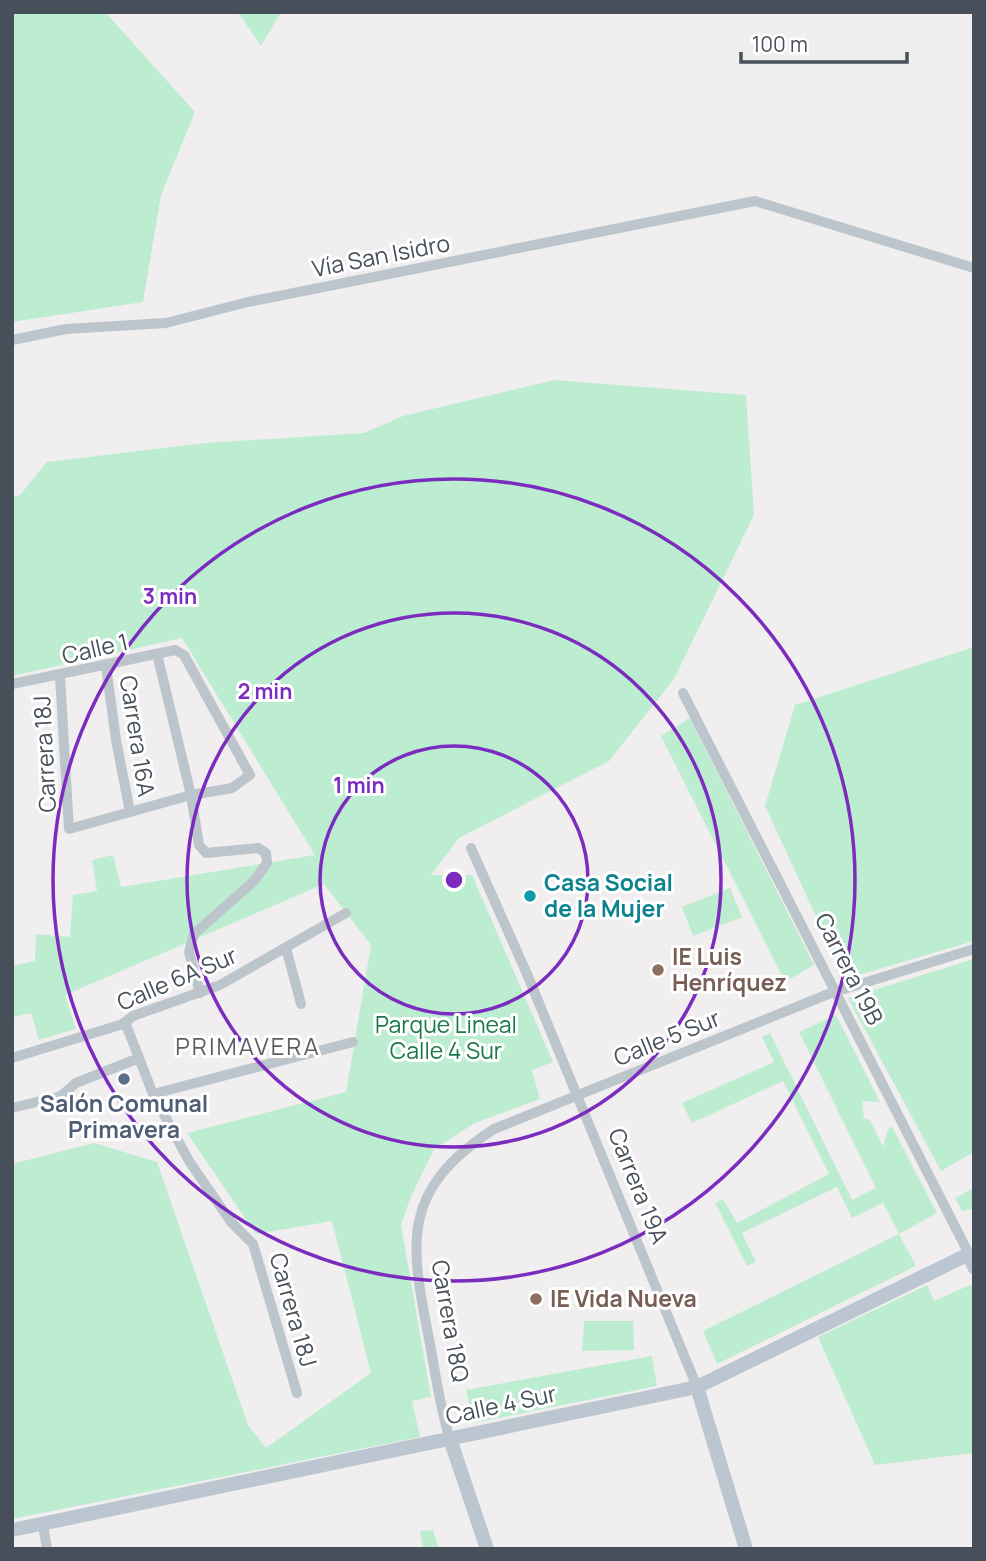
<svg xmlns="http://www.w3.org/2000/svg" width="986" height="1561" viewBox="0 0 986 1561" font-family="Manrope,sans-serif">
	<rect width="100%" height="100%" fill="#f0eeee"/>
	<!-- green -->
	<g fill="#bdedd1">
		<path d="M 12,12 L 105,12 L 195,112 L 161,195 L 143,302 L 12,322 Z"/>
		<path d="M 238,12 L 281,12 L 261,46 Z"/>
		<path d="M 554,380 L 746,395 L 754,515 L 674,679 L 609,761 L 459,838 L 431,875 L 472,875 L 553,1062 L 532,1070 L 540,1099 L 475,1123 L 434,1149 L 410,1199 L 401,1225 L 431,1397 L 412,1401 L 420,1437 L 12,1519 L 12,1164 L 94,1143 L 157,1162 L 248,1425 L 266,1448 L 371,1373 L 332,1221 L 256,1234 L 187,1133 L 346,1092 L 371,945 L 324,884 L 65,995 L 76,1029 L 39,1040 L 31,1013 L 12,1017 L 12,966 L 35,961 L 36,934 L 70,937 L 73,895 L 97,891 L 92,860 L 113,855 L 121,887 L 315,855 L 182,638 L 12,676 L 12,497 L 20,495 L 47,462 L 205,443 L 364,433 L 403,416 Z"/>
		<path d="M 974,647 L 974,941 L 845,979 L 765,806 L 795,705 Z"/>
		<path d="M 690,718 L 814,965 L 785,982 L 661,736 Z"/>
		<path d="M 730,888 L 742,917 L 693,936 L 682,907 Z"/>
		<path d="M 974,959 L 974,1152 L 941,1171 L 848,998 Z"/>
		<path d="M 836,1015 L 880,1102 L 862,1101 L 864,1118 L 870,1120 L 883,1147 L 888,1129 L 892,1127 L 937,1213 L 899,1234 L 916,1266 L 717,1364 L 703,1331 L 899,1234 L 883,1203 L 852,1218 L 837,1187 L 742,1233 L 756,1262 L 747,1266 L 715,1203 L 723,1199 L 737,1223 L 829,1174 L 783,1081 L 692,1123 L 682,1103 L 774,1062 L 762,1037 L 770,1033 L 852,1200 L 876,1188 L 799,1032 Z"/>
		<path d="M 974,1188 L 974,1209 L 962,1211 L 955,1198 Z"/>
		<path d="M 972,1284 L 974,1453 L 875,1465 L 818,1337 L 927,1285 L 934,1301 Z"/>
		<path d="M 584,1321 L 633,1321 L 634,1350 L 582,1351 Z"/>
		<path d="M 652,1356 L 657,1386 L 473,1423 L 466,1390 Z"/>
		<path d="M 433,1530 L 439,1549 L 423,1549 L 420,1531 Z"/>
	</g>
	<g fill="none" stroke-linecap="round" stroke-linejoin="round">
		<!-- street -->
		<g stroke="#bdc5cc" stroke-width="10">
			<path d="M 12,340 L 66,329 L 166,323 L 248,302 L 755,201 L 974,268"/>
			<path d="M 157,654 L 191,795 L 199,845 L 206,853 L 258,848 L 266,853 L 267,863 L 254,881 L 194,934 L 189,952 L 200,993"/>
			<path d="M 106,666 L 116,740 L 130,812"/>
			<path d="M 12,684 L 175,650 L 184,655 L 250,775 L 232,788 L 191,795 L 69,829 L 60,677"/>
			<path d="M 683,693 L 969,1254 L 973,1253"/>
			<path d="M 471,848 L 527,974 L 697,1387"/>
			<path d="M 286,948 L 301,1004"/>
			<path d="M 125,1022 L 153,1094 L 189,1161 L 231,1222 L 253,1244 L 297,1393"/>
			<path d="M 12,1058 L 123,1024 L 133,1016 L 220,985 L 346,913"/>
			<path d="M 153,1094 L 353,1042"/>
			<path d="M 12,1108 L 61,1096 L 76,1083 L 139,1058"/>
			<path d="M 450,1439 C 440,1409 436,1376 430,1344 C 410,1243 399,1191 494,1129 L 831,993 L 974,949"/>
			<path d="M 43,1525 L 47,1549"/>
		</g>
		<!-- secondary -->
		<g stroke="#bcc6d1" stroke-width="14">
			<path d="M 697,1387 L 746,1549"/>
			<path d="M 450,1439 L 487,1549"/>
			<path d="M 12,1530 L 697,1387 L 969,1254 L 974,1267"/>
		</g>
	</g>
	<!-- distance rings -->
	<g fill="none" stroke="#7b2cbf" stroke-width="3.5">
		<circle cx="454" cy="880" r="134"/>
		<circle cx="454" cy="880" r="267"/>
		<circle cx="454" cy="880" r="401"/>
	</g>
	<!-- markers -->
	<circle fill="#0f9aa8" stroke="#fff" stroke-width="2.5" cx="530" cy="896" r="7"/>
	<g fill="#8d6e63" stroke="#fff" stroke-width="2.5">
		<circle cx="658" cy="970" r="7"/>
		<circle cx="536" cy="1299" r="7"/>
	</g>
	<circle fill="#5c6f8a" stroke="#fff" stroke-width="2.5" cx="124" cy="1079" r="7"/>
	<g text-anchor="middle" stroke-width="6" stroke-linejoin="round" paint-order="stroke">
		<!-- street labels -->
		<g font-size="23" fill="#47505a" stroke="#fff">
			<text transform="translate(381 256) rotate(-11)" y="8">Vía San Isidro</text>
			<text transform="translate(95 649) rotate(-13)" y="8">Calle 1</text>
			<text transform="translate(137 736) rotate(81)" y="8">Carrera 16A</text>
			<text transform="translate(45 754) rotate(-93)" y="8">Carrera 18J</text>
			<text transform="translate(849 969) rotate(63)" y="8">Carrera 19B</text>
			<text transform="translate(177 979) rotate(-23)" y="8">Calle 6A Sur</text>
			<text transform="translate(667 1038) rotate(-22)" y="8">Calle 5 Sur</text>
			<text transform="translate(638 1186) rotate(68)" y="8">Carrera 19A</text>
			<text transform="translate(293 1310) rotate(74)" y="8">Carrera 18J</text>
			<text transform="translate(450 1321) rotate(80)" y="8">Carrera 18Q</text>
			<text transform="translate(501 1405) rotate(-12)" y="8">Calle 4 Sur</text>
		</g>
		<!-- culture labels -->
		<g font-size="23" font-weight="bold" fill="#0d838f" stroke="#fff" text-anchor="start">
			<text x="544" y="891">Casa Social<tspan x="544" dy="26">de la Mujer</tspan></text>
		</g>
		<!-- education labels -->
		<g font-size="23" font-weight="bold" fill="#785e54" stroke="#fff" text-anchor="start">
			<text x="672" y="965">IE Luis<tspan x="672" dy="26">Henríquez</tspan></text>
			<text x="550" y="1307">IE Vida Nueva</text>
		</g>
		<!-- park labels -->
		<g font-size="23" fill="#1a794c" stroke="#fff">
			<text x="446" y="1033">Parque Lineal<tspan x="446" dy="26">Calle 4 Sur</tspan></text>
		</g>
		<!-- service labels -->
		<g font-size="23" font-weight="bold" fill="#4e5e75" stroke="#fff">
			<text x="124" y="1112">Salón Comunal<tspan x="124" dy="26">Primavera</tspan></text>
		</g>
		<!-- neighbourhood labels -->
		<g font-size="24" letter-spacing="2" fill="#5b5e62" stroke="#fff">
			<text x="248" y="1055">PRIMAVERA</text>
		</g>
	</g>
	<circle cx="454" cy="880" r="10" fill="#7b2cbf" stroke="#fff" stroke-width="3.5"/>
	<g font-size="21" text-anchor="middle" font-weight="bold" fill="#7b2cbf" stroke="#fff" stroke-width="6" stroke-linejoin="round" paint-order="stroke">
		<text x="170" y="604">3 min</text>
		<text x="265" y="699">2 min</text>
		<text x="359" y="793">1 min</text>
	</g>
	<!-- border -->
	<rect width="986" height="1561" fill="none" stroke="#47505a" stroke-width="28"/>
	<!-- scale -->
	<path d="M741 52v10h166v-10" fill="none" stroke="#47505a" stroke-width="3.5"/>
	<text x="752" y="52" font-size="21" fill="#47505a" stroke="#ffffff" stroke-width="5" paint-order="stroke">100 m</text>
</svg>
